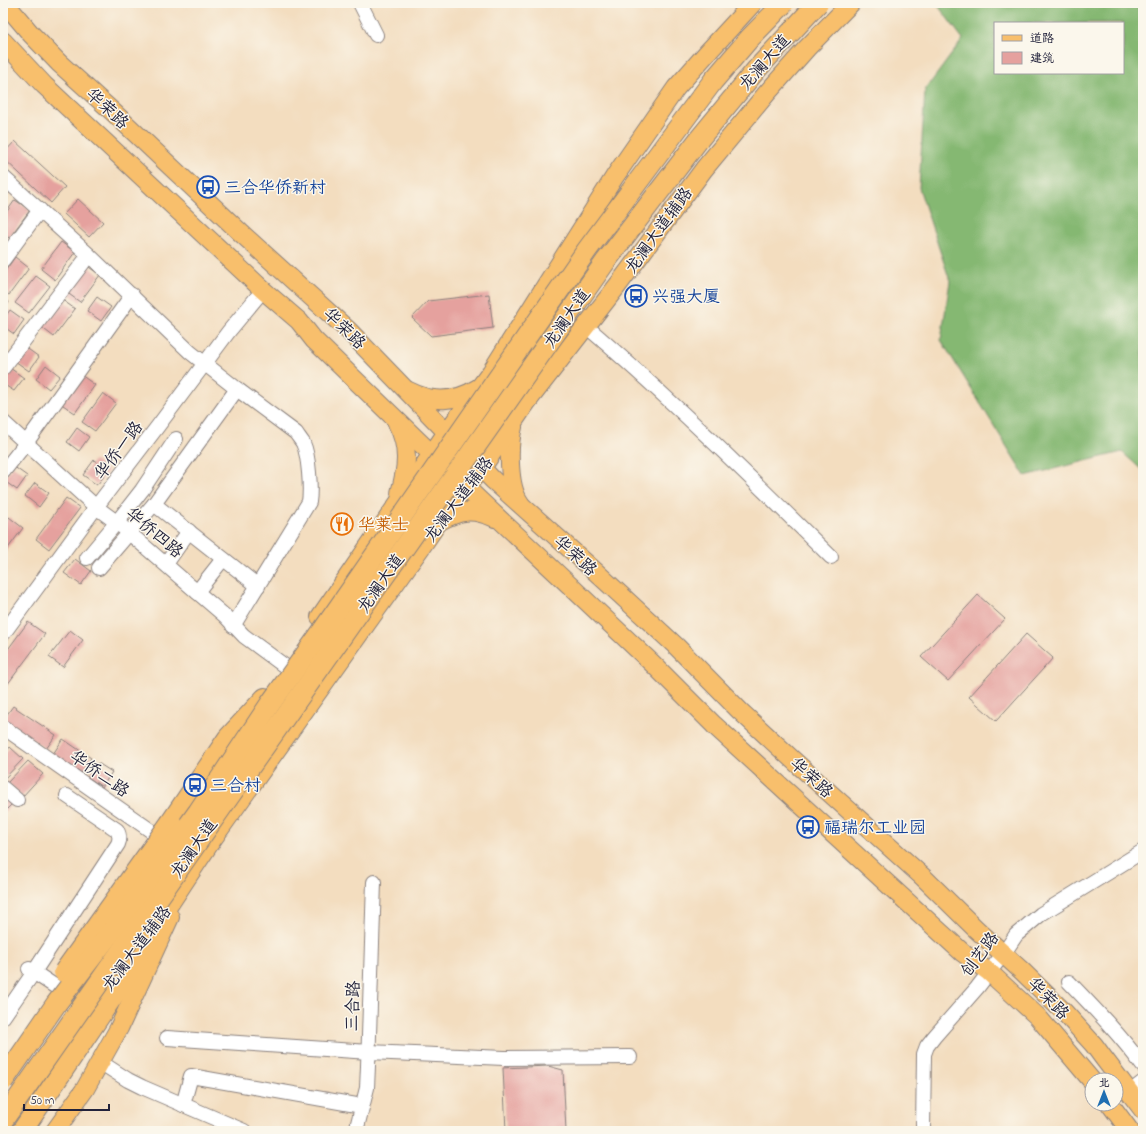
<svg xmlns="http://www.w3.org/2000/svg" width="1146" height="1134" viewBox="0 0 1146 1134" font-family="'Indie Flower','LXGW WenKai TC',sans-serif">
	<rect width="100%" height="100%" fill="#fbf7ec"/>
	<filter id="ink" filterUnits="userSpaceOnUse"><feTurbulence type="fractalNoise" baseFrequency=".025" numOctaves="2"/><feDisplacementMap in="SourceGraphic" scale="8" xChannelSelector="R" yChannelSelector="G"/><feConvolveMatrix kernelMatrix="1 2 1 2 8 2 1 2 1" color-interpolation-filters="sRGB"/></filter>
	<filter id="wash" filterUnits="userSpaceOnUse"><feTurbulence type="fractalNoise" baseFrequency=".012" numOctaves="4" result="noise"/><feDisplacementMap in="SourceGraphic" scale="16" xChannelSelector="R" yChannelSelector="G"/><feGaussianBlur stdDeviation="0.9" result="paint"/><feColorMatrix in="noise" values="0 0 0 0 0 0 0 0 0 0 0 0 0 0 0 0 0 1.4 0 .05"/><feComposite in="paint" operator="in"/></filter>
	<g filter="url(#wash)">
		<rect width="100%" height="100%" fill="#f3ddbf"/>
		<!-- forest -->
		<path fill="#85b872" stroke="#546d56" fill-rule="evenodd" d="M 936,3 L 1136,3 L 1143,20 L 1143,471 L 1122,452 L 1025,476 L 941,340 L 950,281 L 919,188 L 925,90 L 963,39 ZM 995,23 L 1123,23 L 1123,73 L 995,73 Z"/>
		<g id="blocks">
			<!-- building -->
			<g fill="#e5a19e">
				<path d="M 15,141 L 65,187 L 51,203 L 3,158 L 3,154 Z"/>
				<path d="M 3,186 L 10,191 L 3,200 Z"/>
				<path d="M 78,199 L 103,222 L 89,237 L 64,214 Z"/>
				<path d="M 15,200 L 30,210 L 9,238 L 3,233 L 3,217 Z"/>
				<path d="M 61,242 L 75,252 L 55,280 L 41,269 Z"/>
				<path d="M 15,257 L 29,268 L 9,295 L 3,291 L 3,274 Z"/>
				<path d="M 86,265 L 100,275 L 80,302 L 66,292 Z"/>
				<path d="M 36,276 L 50,286 L 29,313 L 15,303 Z"/>
				<path d="M 489,294 L 493,328 L 431,336 L 412,318 L 428,301 Z"/>
				<path d="M 3,297 L 9,302 L 3,311 Z"/>
				<path d="M 97,297 L 111,307 L 101,321 L 87,311 Z"/>
				<path d="M 61,299 L 75,309 L 54,337 L 40,326 Z"/>
				<path d="M 10,310 L 24,320 L 14,334 L 3,326 L 3,320 Z"/>
				<path d="M 25,347 L 39,357 L 29,371 L 15,361 Z"/>
				<path d="M 46,365 L 60,376 L 49,389 L 36,379 Z"/>
				<path d="M 10,368 L 24,378 L 14,391 L 3,384 L 3,377 Z"/>
				<path d="M 81,375 L 95,385 L 75,413 L 60,403 Z"/>
				<path d="M 103,393 L 116,403 L 95,431 L 82,422 Z"/>
				<path d="M 77,428 L 89,437 L 79,451 L 67,442 Z"/>
				<path d="M 94,460 L 108,471 L 97,485 L 83,475 Z"/>
				<path d="M 13,466 L 27,476 L 17,490 L 3,480 Z"/>
				<path d="M 35,483 L 49,493 L 39,507 L 25,496 Z"/>
				<path d="M 66,498 L 80,508 L 49,549 L 36,539 Z"/>
				<path d="M 9,517 L 23,528 L 3,555 L 3,525 Z"/>
				<path d="M 75,559 L 91,571 L 81,585 L 64,573 Z"/>
				<path d="M 978,595 L 1005,619 L 948,681 L 921,657 Z"/>
				<path d="M 28,622 L 45,634 L 4,689 L 3,688 L 3,656 Z"/>
				<path d="M 70,630 L 83,640 L 63,667 L 49,657 Z"/>
				<path d="M 1026,634 L 1053,658 L 996,721 L 969,697 Z"/>
				<path d="M 13,706 L 56,735 L 46,749 L 3,720 Z"/>
				<path d="M 63,739 L 91,758 L 82,773 L 53,754 Z"/>
				<path d="M 10,747 L 23,759 L 3,780 L 3,755 Z"/>
				<path d="M 28,761 L 43,774 L 22,797 L 7,783 Z"/>
				<path d="M 98,763 L 112,772 L 102,787 L 88,777 Z"/>
				<path d="M 3,795 L 12,804 L 3,813 Z"/>
				<path d="M 548,1066 L 563,1070 L 566,1131 L 506,1131 L 503,1068 Z"/>
			</g>
		</g>
	</g>
	<g filter="url(#ink)">
		<use href="#blocks" fill-opacity="0" stroke="#8a807d" stroke-width="1"/>
		<g fill="none" stroke-linecap="round" stroke-linejoin="round">
			<!-- minor casing -->
			<g stroke="#8a807d" stroke-width="16">
				<g id="minor">
					<path d="M 360,3 L 376,35"/>
					<path d="M 3,177 L 89,255 L 190,352 L 237,389 L 296,433 C 298,436 301,440 303,443 C 309,456 311,489 309,502 L 233,626"/>
					<path d="M 3,260 L 40,210"/>
					<path d="M 586,326 C 671,399 751,478 831,557"/>
					<path d="M 3,368 L 89,255"/>
					<path d="M 3,422 L 96,507 L 119,524 L 197,592 L 225,616 L 244,636 L 286,667"/>
					<path d="M 3,472 L 26,443 L 132,295"/>
					<path d="M 154,504 L 258,586"/>
					<path d="M 87,558 L 117,522 L 142,490 L 176,439"/>
					<path d="M 166,564 L 189,531"/>
					<path d="M 99,568 L 154,504 L 237,389"/>
					<path d="M 197,592 L 223,559"/>
					<path d="M 3,634 L 96,507 L 158,426 L 229,331 L 263,290"/>
					<path d="M 3,727 L 167,842"/>
					<path d="M 3,788 L 17,800"/>
					<path d="M 29,969 L 68,995"/>
					<path d="M 1069,982 C 1095,1009 1121,1036 1143,1066"/>
					<path d="M 3,1017 L 34,972 L 118,844 C 120,839 120,836 117,830 L 67,796"/>
					<path d="M 167,1038 L 369,1052 L 504,1058 L 630,1057"/>
					<path d="M 100,1062 L 128,1080 L 142,1087 L 244,1131"/>
					<path d="M 1130,1092 L 1143,1082"/>
					<path d="M 183,1105 L 191,1076 L 362,1106"/>
					<path d="M 356,1131 L 367,1088 L 368,1066 L 374,882"/>
					<path d="M 923,1131 L 924,1054 L 927,1046 L 934,1037 L 977,988 L 1004,953 L 1016,935 L 1041,914 L 1143,851"/>
				</g>
			</g>
			<!-- major casing -->
			<g stroke="#8a807d" stroke-width="20">
				<g id="major">
					<path d="M 5,3 L 31,34 L 59,63 L 113,112 L 241,233 L 349,331 L 493,480 L 597,573 L 676,646 L 740,711 L 793,760 L 923,877 L 976,929 L 1022,971 L 1065,1013 L 1094,1045 L 1102,1056 L 1143,1110"/>
					<path d="M 3,41 L 44,85 L 263,290 L 299,321 L 314,340 L 476,497 L 653,664 L 714,725 L 963,953 L 989,972 L 1038,1017 L 1092,1081"/>
					<path d="M 409,391 C 432,403 456,402 478,388"/>
					<path d="M 397,423 C 410,448 407,468 400,493"/>
					<path d="M 513,427 C 508,446 508,487 520,503"/>
					<path d="M 438,522 C 460,510 472,508 495,518"/>
					<path d="M 320,617 L 447,432 L 491,372 L 615,176 L 676,88 L 707,53 L 753,3"/>
					<path d="M 152,928 L 161,917 L 212,840 L 422,546 L 450,505 L 481,469 L 527,402 L 618,285 L 704,169 L 767,93 L 807,48 L 851,3"/>
					<path d="M 1110,1104 L 1130,1131"/>
					<path d="M 55,1131 L 85,1089 L 119,1028 L 170,917"/>
				</g>
			</g>
			<!-- highway casing -->
			<g stroke="#8a807d" stroke-width="22">
				<g id="highway">
					<path d="M 171,822 L 228,738 L 265,698"/>
					<path d="M 22,1131 L 122,983 L 161,917"/>
				</g>
			</g>
			<!-- minor -->
			<use href="#minor" stroke="#fff" stroke-width="14"/>
			<!-- major -->
			<use href="#major" stroke="#f8bf6c" stroke-width="18"/>
			<!-- highway -->
			<use href="#highway" stroke="#f8bf6c" stroke-width="20"/>
			<!-- highway-bridge casing -->
			<g stroke="#8a807d" stroke-width="22" stroke-linecap="butt">
				<g id="highway-bridge">
					<path d="M 64,972 L 171,822"/>
					<path d="M 3,1081 L 56,1004 L 124,915 L 198,812 L 270,704 L 323,630 L 587,250 L 713,81 L 749,39 L 784,3"/>
					<path d="M 3,1120 L 224,804 L 606,261 L 700,138 L 756,70 L 818,3"/>
				</g>
			</g>
			<!-- highway-bridge -->
			<use href="#highway-bridge" stroke="#f8bf6c" stroke-width="20"/>
		</g>
	</g>
	<!-- icons -->
	<defs>
		<g id="bus-ring" transform="scale(1.15)"><circle r="9.5" fill="#fbf7ec" stroke="#1a4fb4" stroke-width="1.5"/><path d="M-5-6H5V4H4V6H2V4H-2V6H-4V4H-5ZM-3.5-4V0h7V-4ZM-3.5 1.2v1.5H-2V1.2ZM2 1.2v1.5H3.5V1.2Z" fill="#1a4fb4"/></g>
		<g id="restaurant-ring" transform="scale(1.15)"><circle r="9.5" fill="#fbf7ec" stroke="#e8710a" stroke-width="1.5"/><path d="M-5-6h1v4h1v-4h1v4h1v-4h1v5L-1.5 .5V6h-2V.5L-5-1ZM5-6V6H3V1.5H1.5Q1.5-4 5-6Z" fill="#e8710a"/></g>
	</defs>
	<g fill-rule="evenodd">
		<use href="#bus-ring" x="208" y="187"/>
		<use href="#bus-ring" x="636" y="296"/>
		<use href="#restaurant-ring" x="342" y="524"/>
		<use href="#bus-ring" x="195" y="785"/>
		<use href="#bus-ring" x="808" y="827"/>
	</g>
	<g text-anchor="middle" stroke-width="3" stroke-linejoin="round" paint-order="stroke">
		<!-- street labels -->
		<g font-size="17" fill="#22223b" stroke="#fbf7ec">
			<text transform="translate(764 62) rotate(-49)" y="6">龙澜大道</text>
			<text transform="translate(108 108) rotate(43)" y="6">华荣路</text>
			<text transform="translate(658 230) rotate(-54)" y="6">龙澜大道辅路</text>
			<text transform="translate(566 318) rotate(-55)" y="6">龙澜大道</text>
			<text transform="translate(345 328) rotate(44)" y="6">华荣路</text>
			<text transform="translate(118 450) rotate(-53)" y="6">华侨一路</text>
			<text transform="translate(458 499) rotate(-53)" y="6">龙澜大道辅路</text>
			<text transform="translate(155 532) rotate(40)" y="6">华侨四路</text>
			<text transform="translate(576 555) rotate(42)" y="6">华荣路</text>
			<text transform="translate(380 583) rotate(-55)" y="6">龙澜大道</text>
			<text transform="translate(100 773) rotate(35)" y="6">华侨二路</text>
			<text transform="translate(812 777) rotate(42)" y="6">华荣路</text>
			<text transform="translate(193 848) rotate(-55)" y="6">龙澜大道</text>
			<text transform="translate(136 948) rotate(-53)" y="6">龙澜大道辅路</text>
			<text transform="translate(979 954) rotate(-53)" y="6">创艺路</text>
			<text transform="translate(1049 998) rotate(46)" y="6">华荣路</text>
			<text transform="translate(352 1006) rotate(-88)" y="6">三合路</text>
		</g>
		<!-- transit labels -->
		<g font-size="17" fill="#164399" stroke="#fbf7ec" text-anchor="start">
			<text x="224" y="193">三合华侨新村</text>
			<text x="652" y="302">兴强大厦</text>
			<text x="210" y="791">三合村</text>
			<text x="824" y="833">福瑞尔工业园</text>
		</g>
		<!-- food labels -->
		<g font-size="17" fill="#c56008" stroke="#fbf7ec" text-anchor="start">
			<text x="358" y="530">华莱士</text>
		</g>
	</g>
	<!-- margin -->
	<rect width="1146" height="1134" fill="none" stroke="#fbf7ec" stroke-width="16"/>
	<!-- legend -->
	<rect x="994" y="22" width="130" height="52" fill="#fbf7ec" stroke="#a4a2a5"/>
	<rect x="1002" y="35" width="20" height="6" fill="#f8bf6c" stroke="#a4a2a5"/>
	<text x="1030" y="42" font-size="12" fill="#22223b">道路</text>
	<rect x="1002" y="52" width="20" height="12" fill="#e5a19e" stroke="#a4a2a5"/>
	<text x="1030" y="62" font-size="12" fill="#22223b">建筑</text>
	<!-- north arrow -->
	<g transform="translate(1104 1092)"><circle r="19" fill="#fbf7ec" stroke="#a4a2a5"/>
	<path d="M0-3L7 15L0 10L-7 15Z" fill="#1f6fb2"/>
	<text y="-6" font-size="11" font-weight="bold" text-anchor="middle" fill="#22223b">北</text>
	</g>
	<!-- scale -->
	<path d="M24 1104v6h85v-6" fill="none" stroke="#22223b" stroke-width="2"/>
	<text x="30" y="1104" font-size="12" fill="#22223b" stroke="#fbf7ec" stroke-width="3" paint-order="stroke">50 m</text>
</svg>
